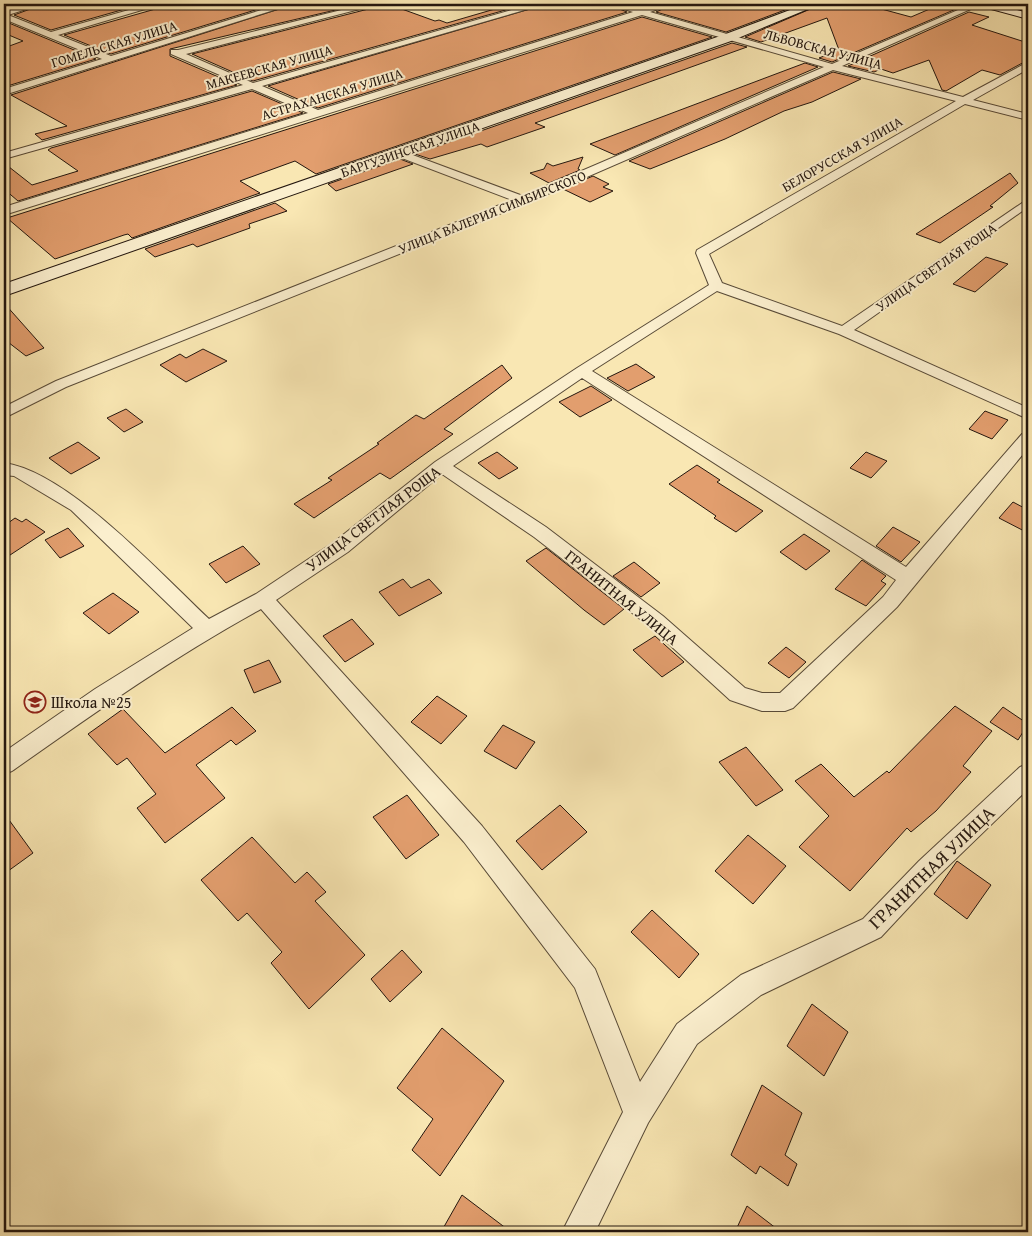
<svg xmlns="http://www.w3.org/2000/svg" width="1032" height="1236" viewBox="0 0 1032 1236" font-family="'Gentium Book Plus',serif">
	<rect width="100%" height="100%" fill="#f9e7b3"/>
	<filter id="stains"><feTurbulence type="fractalNoise" baseFrequency=".004" numOctaves="4"/><feColorMatrix values="0 0 0 0 .2 0 0 0 0 .09 0 0 0 0 .02 0 0 0 .5 -.17"/></filter>
	<radialGradient id="worn" r=".72"><stop offset=".6" stop-color="#630" stop-opacity="0"/><stop offset="1" stop-color="#630" stop-opacity=".3"/></radialGradient>
	<!-- building -->
	<g fill="#e29e6e" stroke="#23160e">
		<path d="M 44,4 L 139,4 L 139,5 L 51,30 L 14,15 Z"/>
		<path d="M 173,4 L 275,4 L 111,54 L 64,35 Z"/>
		<path d="M 295,4 L 343,4 L 344,8 L 170,49 L 170,56 L 237,85 L 42,140 L 35,134 L 67,126 L 11,95 Z"/>
		<path d="M 388,4 L 435,21 L 439,20 L 447,23 L 512,4 L 527,4 L 253,81 L 192,54 Z"/>
		<path d="M 547,4 L 607,4 L 627,12 L 318,108 L 268,86 Z"/>
		<path d="M 674,4 L 801,4 L 726,32 L 656,12 Z"/>
		<path d="M 822,4 L 863,4 L 911,17 L 939,5 L 956,9 L 832,62 L 819,58 L 839,50 L 827,18 L 761,42 L 745,37 Z"/>
		<path d="M 969,12 L 989,17 L 972,25 L 1028,43 L 1028,60 L 1000,75 L 982,70 L 946,91 L 942,90 L 929,60 L 893,73 L 881,69 L 874,72 L 848,66 Z"/>
		<path d="M 642,17 L 712,37 L 316,174 L 295,161 L 240,181 L 260,193 L 132,238 L 128,234 L 124,235 L 55,259 L 7,218 Z"/>
		<path d="M 4,21 L 96,59 L 4,87 L 4,48 L 23,41 L 4,33 Z"/>
		<path d="M 732,43 L 747,47 L 535,123 L 545,127 L 487,147 L 481,144 L 430,159 L 415,154 Z"/>
		<path d="M 805,63 L 818,67 L 615,155 L 590,144 Z"/>
		<path d="M 833,72 L 861,79 L 812,102 L 784,111 L 725,139 L 650,169 L 629,161 Z"/>
		<path d="M 252,91 L 303,113 L 18,201 L 4,189 L 4,163 L 32,185 L 78,171 L 48,150 L 51,148 Z"/>
		<path d="M 583,157 L 578,169 L 580,170 L 549,183 L 530,173 L 544,169 L 547,163 L 553,166 Z"/>
		<path d="M 400,159 L 413,164 L 336,191 L 328,184 Z"/>
		<path d="M 1010,173 L 1018,183 L 990,206 L 993,207 L 940,243 L 916,234 Z"/>
		<path d="M 593,176 L 609,184 L 603,187 L 613,191 L 590,202 L 563,189 Z"/>
		<path d="M 275,203 L 287,211 L 249,224 L 250,228 L 197,247 L 193,244 L 155,257 L 145,249 Z"/>
		<path d="M 986,257 L 1008,264 L 975,292 L 953,284 Z"/>
		<path d="M 4,303 L 44,348 L 26,356 L 4,339 Z"/>
		<path d="M 203,349 L 227,361 L 186,382 L 160,365 L 180,354 L 186,358 Z"/>
		<path d="M 636,364 L 655,377 L 628,391 L 607,378 Z"/>
		<path d="M 502,365 L 512,378 L 444,429 L 453,434 L 390,479 L 380,473 L 314,518 L 294,504 L 332,480 L 328,478 L 379,444 L 377,443 L 416,415 L 424,419 Z"/>
		<path d="M 591,386 L 612,400 L 580,417 L 559,402 Z"/>
		<path d="M 126,409 L 143,422 L 124,432 L 107,418 Z"/>
		<path d="M 985,411 L 1008,420 L 992,439 L 969,429 Z"/>
		<path d="M 78,442 L 100,458 L 71,474 L 49,458 Z"/>
		<path d="M 497,452 L 518,468 L 499,479 L 478,463 Z"/>
		<path d="M 866,452 L 887,461 L 871,478 L 850,468 Z"/>
		<path d="M 697,465 L 720,480 L 717,482 L 763,511 L 736,532 L 714,518 L 716,516 L 669,484 Z"/>
		<path d="M 1013,502 L 1028,510 L 1028,533 L 999,518 Z"/>
		<path d="M 15,518 L 22,522 L 26,519 L 45,532 L 4,559 L 4,526 Z"/>
		<path d="M 893,527 L 920,542 L 901,562 L 876,546 Z"/>
		<path d="M 68,528 L 84,546 L 60,558 L 45,540 Z"/>
		<path d="M 804,534 L 830,551 L 806,570 L 780,552 Z"/>
		<path d="M 243,546 L 260,564 L 226,583 L 209,564 Z"/>
		<path d="M 546,548 L 624,609 L 604,625 L 584,610 L 526,561 Z"/>
		<path d="M 862,560 L 886,576 L 881,581 L 886,584 L 866,606 L 835,589 Z"/>
		<path d="M 634,562 L 660,583 L 641,597 L 613,576 Z"/>
		<path d="M 403,579 L 411,588 L 429,579 L 442,593 L 399,616 L 379,592 Z"/>
		<path d="M 113,593 L 139,612 L 109,634 L 83,613 Z"/>
		<path d="M 352,619 L 374,644 L 345,662 L 323,636 Z"/>
		<path d="M 655,636 L 684,662 L 662,677 L 633,650 Z"/>
		<path d="M 786,647 L 806,662 L 789,678 L 768,663 Z"/>
		<path d="M 269,660 L 281,682 L 254,693 L 244,670 Z"/>
		<path d="M 437,696 L 467,716 L 441,744 L 411,722 Z"/>
		<path d="M 955,706 L 992,731 L 963,766 L 971,772 L 936,811 L 911,832 L 907,828 L 850,891 L 799,847 L 829,816 L 795,781 L 821,764 L 854,797 L 887,771 L 889,773 Z"/>
		<path d="M 232,707 L 256,731 L 236,745 L 231,740 L 196,765 L 225,798 L 165,843 L 137,808 L 156,794 L 127,758 L 117,765 L 88,734 L 123,709 L 165,753 Z"/>
		<path d="M 1003,707 L 1028,724 L 1018,740 L 990,722 Z"/>
		<path d="M 503,725 L 535,742 L 516,769 L 484,751 Z"/>
		<path d="M 746,747 L 783,790 L 756,806 L 719,762 Z"/>
		<path d="M 407,795 L 439,835 L 406,859 L 373,817 Z"/>
		<path d="M 560,805 L 587,832 L 542,870 L 516,841 Z"/>
		<path d="M 4,813 L 33,853 L 4,874 Z"/>
		<path d="M 748,835 L 786,866 L 753,904 L 715,871 Z"/>
		<path d="M 252,837 L 295,883 L 307,872 L 326,892 L 315,901 L 365,955 L 309,1009 L 271,963 L 282,952 L 247,913 L 238,921 L 201,880 Z"/>
		<path d="M 957,861 L 991,885 L 967,919 L 934,894 Z"/>
		<path d="M 652,910 L 699,954 L 679,978 L 631,932 Z"/>
		<path d="M 402,950 L 422,972 L 390,1002 L 371,979 Z"/>
		<path d="M 812,1004 L 848,1032 L 824,1076 L 787,1046 Z"/>
		<path d="M 442,1028 L 504,1081 L 440,1176 L 412,1150 L 433,1119 L 397,1088 Z"/>
		<path d="M 762,1085 L 802,1113 L 785,1155 L 797,1164 L 788,1186 L 760,1166 L 756,1174 L 731,1155 Z"/>
		<path d="M 462,1195 L 511,1232 L 441,1232 Z"/>
		<path d="M 747,1206 L 781,1232 L 735,1232 Z"/>
	</g>
	<g fill="none" stroke-linecap="round" stroke-linejoin="round">
		<!-- street casing -->
		<g stroke="#584a37" stroke-width="2">
			<g id="street">
				<path d="M 30,4 L 42,4 L 8,15 L 51,32 L 150,4 L 162,4 L 58,35 L 111,56 L 281,4 L 293,4 L 4,95 L 4,89 L 102,59 L 4,19 L 4,11 Z"/>
				<path d="M 366,4 L 379,4 L 186,54 L 253,83 L 533,4 L 545,4 L 262,86 L 318,110 L 633,12 L 609,4 C 620,4 630,9 641,9 C 650,10 661,4 672,4 L 650,12 L 832,64 L 972,4 L 982,4 L 842,66 L 963,97 L 1028,62 L 1028,69 L 973,100 L 1028,114 L 1028,120 L 965,104 L 709,254 L 722,283 L 842,326 L 1028,199 L 1028,207 L 854,330 L 1028,408 L 1028,419 L 839,334 L 717,291 L 592,371 L 906,567 L 1022,434 L 1028,433 L 1028,448 L 897,607 L 793,708 L 785,711 L 762,711 L 730,700 L 649,626 L 534,537 L 442,474 L 348,552 L 276,600 L 482,826 L 595,969 L 640,1082 L 677,1024 L 741,975 L 863,919 L 919,861 L 1020,767 L 1028,764 L 1028,789 L 937,877 L 881,937 L 761,995 L 697,1044 L 648,1123 L 595,1232 L 562,1232 L 623,1112 L 575,988 L 464,842 L 261,609 C 173,657 93,714 12,771 L 4,774 L 4,752 L 95,689 L 193,628 L 71,510 L 14,476 L 4,475 L 4,463 C 67,471 161,574 209,619 L 256,594 L 334,542 L 435,462 L 577,368 L 709,285 L 696,253 L 697,250 L 956,101 L 833,70 L 527,203 L 66,387 L 4,418 L 4,407 L 56,381 L 512,200 L 394,155 L 394,151 L 402,151 L 523,196 L 824,67 L 642,15 L 4,215 L 4,207 L 308,113 L 252,89 L 4,159 L 4,153 L 243,85 L 171,54 L 171,50 L 178,50 ZM 582,378 L 896,580 L 883,597 L 780,693 L 762,693 L 745,688 L 663,616 L 546,527 L 453,466 Z"/>
			</g>
		</g>
		<!-- secondary casing -->
		<g stroke="#23160e" stroke-width="2">
			<g id="secondary">
				<path d="M 806,4 L 820,4 L 731,41 L 4,296 L 4,284 L 723,35 Z"/>
				<path d="M 979,4 L 996,4 L 1028,13 L 1028,19 L 980,6 Z"/>
			</g>
		</g>
		<!-- street -->
		<use href="#street" fill="#fbefce" fill-rule="evenodd"/>
		<!-- secondary -->
		<use href="#secondary" fill="#fbefce" fill-rule="evenodd"/>
	</g>
	<!-- icons -->
	<defs>
		<g id="school-ring" transform="scale(1.125)"><circle r="9.5" fill="#fbefce" stroke="#8f2418" stroke-width="1.5"/><path d="M0-5L7-2L0 1L-7-2ZM-4 1L0 2.5L4 1V4Q0 6-4 4Z" fill="#8f2418"/></g>
	</defs>
	<g fill-rule="evenodd">
		<use href="#school-ring" x="35" y="702"/>
	</g>
	<g text-anchor="middle" stroke-width="4" stroke-linejoin="round" paint-order="stroke">
		<!-- far-street labels -->
		<g font-size="14" fill="#23160e" stroke="#fbefce">
			<text transform="translate(114 44) rotate(-17)" y="5">ГОМЕЛЬСКАЯ УЛИЦА</text>
			<text transform="translate(823 49) rotate(15)" y="5">ЛЬВОВСКАЯ УЛИЦА</text>
			<text transform="translate(269 67) rotate(-16)" y="5">МАКЕЕВСКАЯ УЛИЦА</text>
			<text transform="translate(332 94) rotate(-17)" y="5">АСТРАХАНСКАЯ УЛИЦА</text>
			<text transform="translate(410 149) rotate(-19)" y="5">БАРГУЗИНСКАЯ УЛИЦА</text>
			<text transform="translate(842 154) rotate(-30)" y="5">БЕЛОРУССКАЯ УЛИЦА</text>
			<text transform="translate(492 212) rotate(-22)" y="5">УЛИЦА ВАЛЕРИЯ СИМБИРСКОГО</text>
			<text transform="translate(936 267) rotate(-35)" y="5">УЛИЦА СВЕТЛАЯ РОЩА</text>
		</g>
		<!-- street labels -->
		<g font-size="16" fill="#23160e" stroke="#fbefce">
			<text transform="translate(373 518) rotate(-37)" y="6">УЛИЦА СВЕТЛАЯ РОЩА</text>
			<text transform="translate(622 597) rotate(39)" y="6">ГРАНИТНАЯ УЛИЦА</text>
		</g>
		<!-- poi labels -->
		<g font-size="16" fill="#23160e" stroke="#fbefce" text-anchor="start">
			<text x="51" y="708">Школа №25</text>
		</g>
		<!-- near-street labels -->
		<g font-size="19" fill="#23160e" stroke="#fbefce">
			<text transform="translate(931 867) rotate(-44)" y="7">ГРАНИТНАЯ УЛИЦА</text>
		</g>
	</g>
	<!-- margin -->
	<rect width="1032" height="1236" fill="none" stroke="#f9e7b3" stroke-width="20"/>
	<rect x="5" y="5" width="1022" height="1226" fill="none" stroke="#23160e" stroke-width="2.5"/>
	<rect x="10" y="10" width="1012" height="1216" fill="none" stroke="#23160e"/>
	<rect width="100%" height="100%" filter="url(#stains)"/>
	<rect width="100%" height="100%" fill="url(#worn)"/>
</svg>
